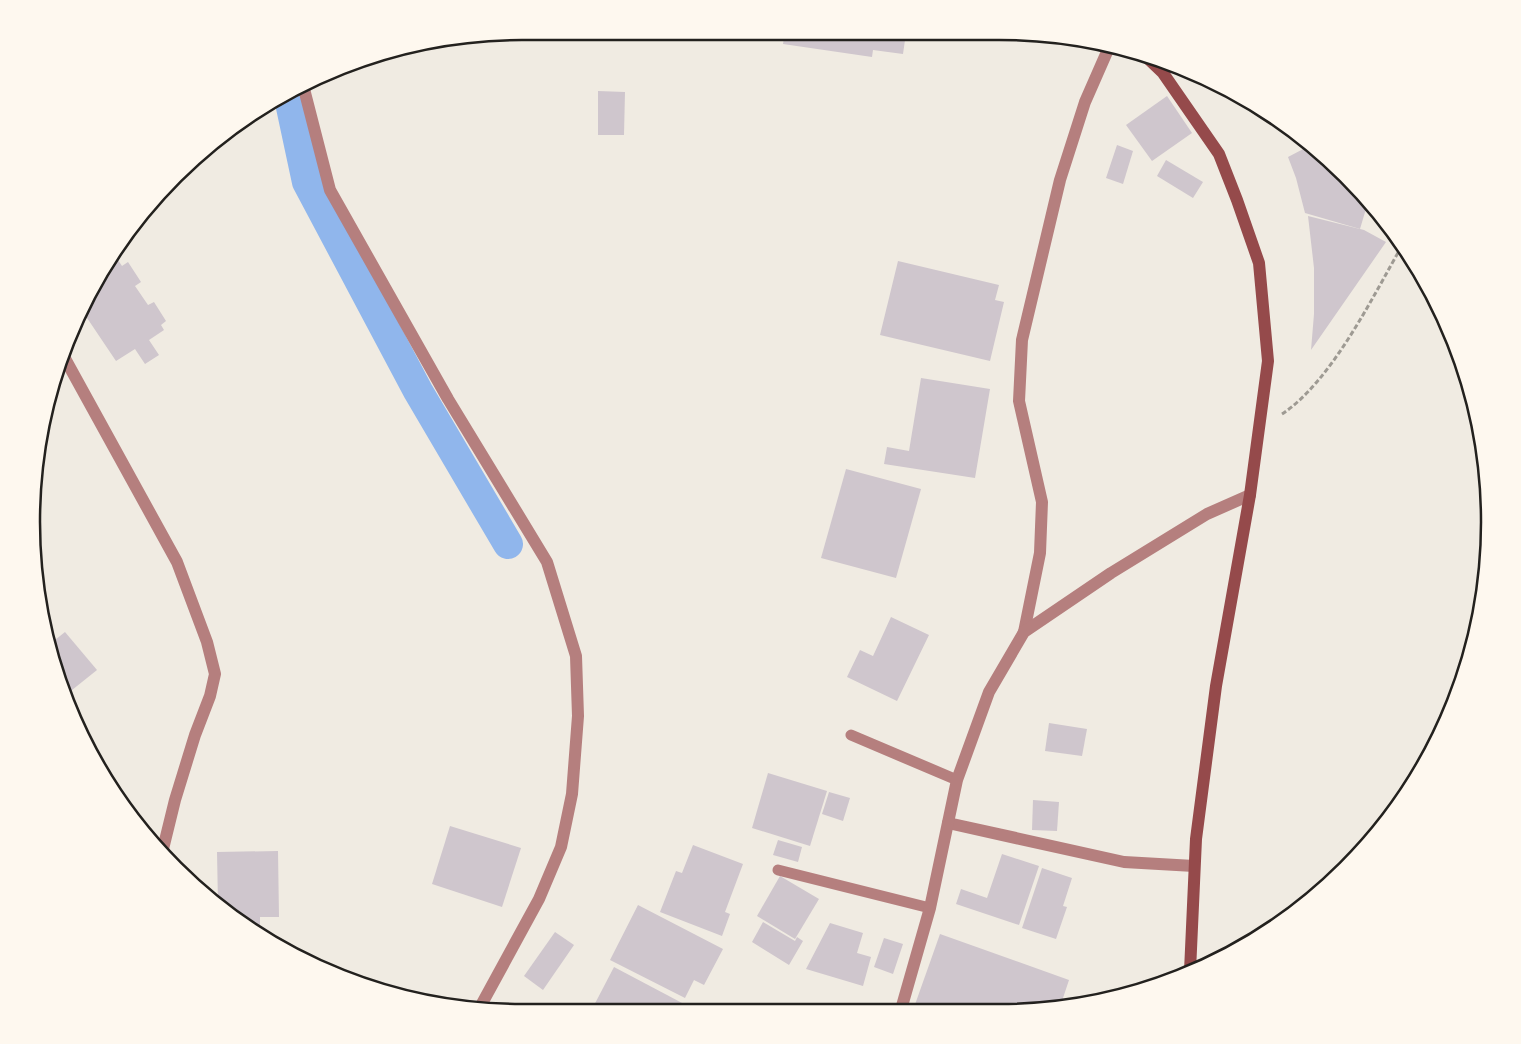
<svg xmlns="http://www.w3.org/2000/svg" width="1521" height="1044" viewBox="0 0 1521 1044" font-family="'Golos Text',sans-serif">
	<rect width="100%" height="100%" fill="#f0ebe2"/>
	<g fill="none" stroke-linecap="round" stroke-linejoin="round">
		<!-- canal -->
		<path stroke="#90b6ec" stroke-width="30" d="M 288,93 L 307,182 L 418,391 L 508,544"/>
	</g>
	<!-- building -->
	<g fill="#cfc6cd">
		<path d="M 785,31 L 916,31 L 915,34 L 906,33 L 903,54 L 873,50 L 872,57 L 783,44 Z"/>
		<path d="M 598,91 L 625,92 L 624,135 L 598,135 Z"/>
		<path d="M 1167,96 L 1192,133 L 1152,161 L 1126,125 Z"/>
		<path d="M 1117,145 L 1133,151 L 1123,184 L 1106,178 Z"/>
		<path d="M 1309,146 L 1346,175 L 1368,202 L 1360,229 L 1305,213 L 1296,178 L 1288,157 Z"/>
		<path d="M 1166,160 L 1203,182 L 1193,198 L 1157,176 Z"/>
		<path d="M 1308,216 L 1364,230 L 1386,242 L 1311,350 L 1314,314 L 1314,268 Z"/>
		<path d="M 118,260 L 122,266 L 128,262 L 141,282 L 135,286 L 148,305 L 154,302 L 166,321 L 161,325 L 164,330 L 149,340 L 159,355 L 145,364 L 135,349 L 116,361 L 81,309 L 101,271 Z"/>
		<path d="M 898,261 L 999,285 L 995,300 L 1004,302 L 990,361 L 880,335 Z"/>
		<path d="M 921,378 L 990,389 L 975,478 L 884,464 L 887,447 L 909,451 Z"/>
		<path d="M 846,469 L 921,489 L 896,578 L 821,558 Z"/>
		<path d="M 891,617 L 929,635 L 897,701 L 847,677 L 860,650 L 873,656 Z"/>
		<path d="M 65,632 L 97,670 L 67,694 L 50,644 Z"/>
		<path d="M 1049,723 L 1087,729 L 1082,756 L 1045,751 Z"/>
		<path d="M 768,773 L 827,791 L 810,846 L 752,828 Z"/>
		<path d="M 829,792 L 850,798 L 843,821 L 822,814 Z"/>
		<path d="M 1033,800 L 1059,802 L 1057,831 L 1032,830 Z"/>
		<path d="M 450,826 L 521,848 L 502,907 L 432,884 Z"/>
		<path d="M 778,840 L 802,847 L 798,862 L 773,855 Z"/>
		<path d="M 693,845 L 743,864 L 725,912 L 730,914 L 722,936 L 660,912 L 676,871 L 682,873 Z"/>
		<path d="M 278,851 L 279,917 L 260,917 L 260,926 L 245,926 L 218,904 L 217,852 Z"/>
		<path d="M 1002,854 L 1039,866 L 1019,925 L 956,904 L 961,889 L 987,898 Z"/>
		<path d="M 1042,868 L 1072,878 L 1063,906 L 1067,907 L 1056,939 L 1022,928 Z"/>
		<path d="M 780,876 L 819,899 L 795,939 L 757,916 Z"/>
		<path d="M 638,905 L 723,949 L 704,985 L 694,980 L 685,998 L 610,960 Z"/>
		<path d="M 763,922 L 795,941 L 797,937 L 803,941 L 789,965 L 752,942 Z"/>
		<path d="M 830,923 L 863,933 L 857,953 L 871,957 L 863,986 L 806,969 Z"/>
		<path d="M 555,932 L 574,945 L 543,990 L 524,976 Z"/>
		<path d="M 940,934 L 1069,980 L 1060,1007 L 999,1013 L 912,1013 Z"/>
		<path d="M 884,938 L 903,944 L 893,974 L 874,967 Z"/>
		<path d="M 614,967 L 684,1004 L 680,1013 L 590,1013 Z"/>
	</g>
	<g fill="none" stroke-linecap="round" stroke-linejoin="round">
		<!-- path -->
		<path stroke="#9e9a93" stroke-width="3" stroke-dasharray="5 2.5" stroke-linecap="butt" d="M 1282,414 C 1332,381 1373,296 1403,244"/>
		<!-- lane -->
		<g stroke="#b57f7e" stroke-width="11">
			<path d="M 851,735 L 957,780"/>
			<path d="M 778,870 L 930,908"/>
		</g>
		<!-- street -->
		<g stroke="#b57f7e" stroke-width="12">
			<path d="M 303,85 L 330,190 L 448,399 L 547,562 L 576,656 L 578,716 L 572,794 L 561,847 L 539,899 L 479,1009"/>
			<path d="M 63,355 L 177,562 L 207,642 L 215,674 L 210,696 L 195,735 L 175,800 L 162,853"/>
			<path d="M 1024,632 L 1040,553 L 1042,502 L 1019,401 L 1022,340 L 1060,180 L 1085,102 L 1110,45"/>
			<path d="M 948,823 L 1124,862 L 1194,866"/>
			<path d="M 900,1013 L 930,908 L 957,780 L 989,692 L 1024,632 L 1111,573 L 1207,514 L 1250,495"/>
		</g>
		<!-- secondary -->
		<path stroke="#954a4b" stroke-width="12" d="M 1142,53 L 1163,73 L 1219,154 L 1237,200 L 1259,263 L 1268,361 L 1250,495 L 1216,686 L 1196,839 L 1190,971"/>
	</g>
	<!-- crop -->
	<path d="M0 0H1521V1044H0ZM522 40H999A482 482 0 0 1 1481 522V522A482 482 0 0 1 999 1004H522A482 482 0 0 1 40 522V522A482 482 0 0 1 522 40Z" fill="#fef8ef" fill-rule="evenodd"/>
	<path fill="none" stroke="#23211e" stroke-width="2.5" d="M522 40H999A482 482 0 0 1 1481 522V522A482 482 0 0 1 999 1004H522A482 482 0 0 1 40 522V522A482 482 0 0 1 522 40Z"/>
</svg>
